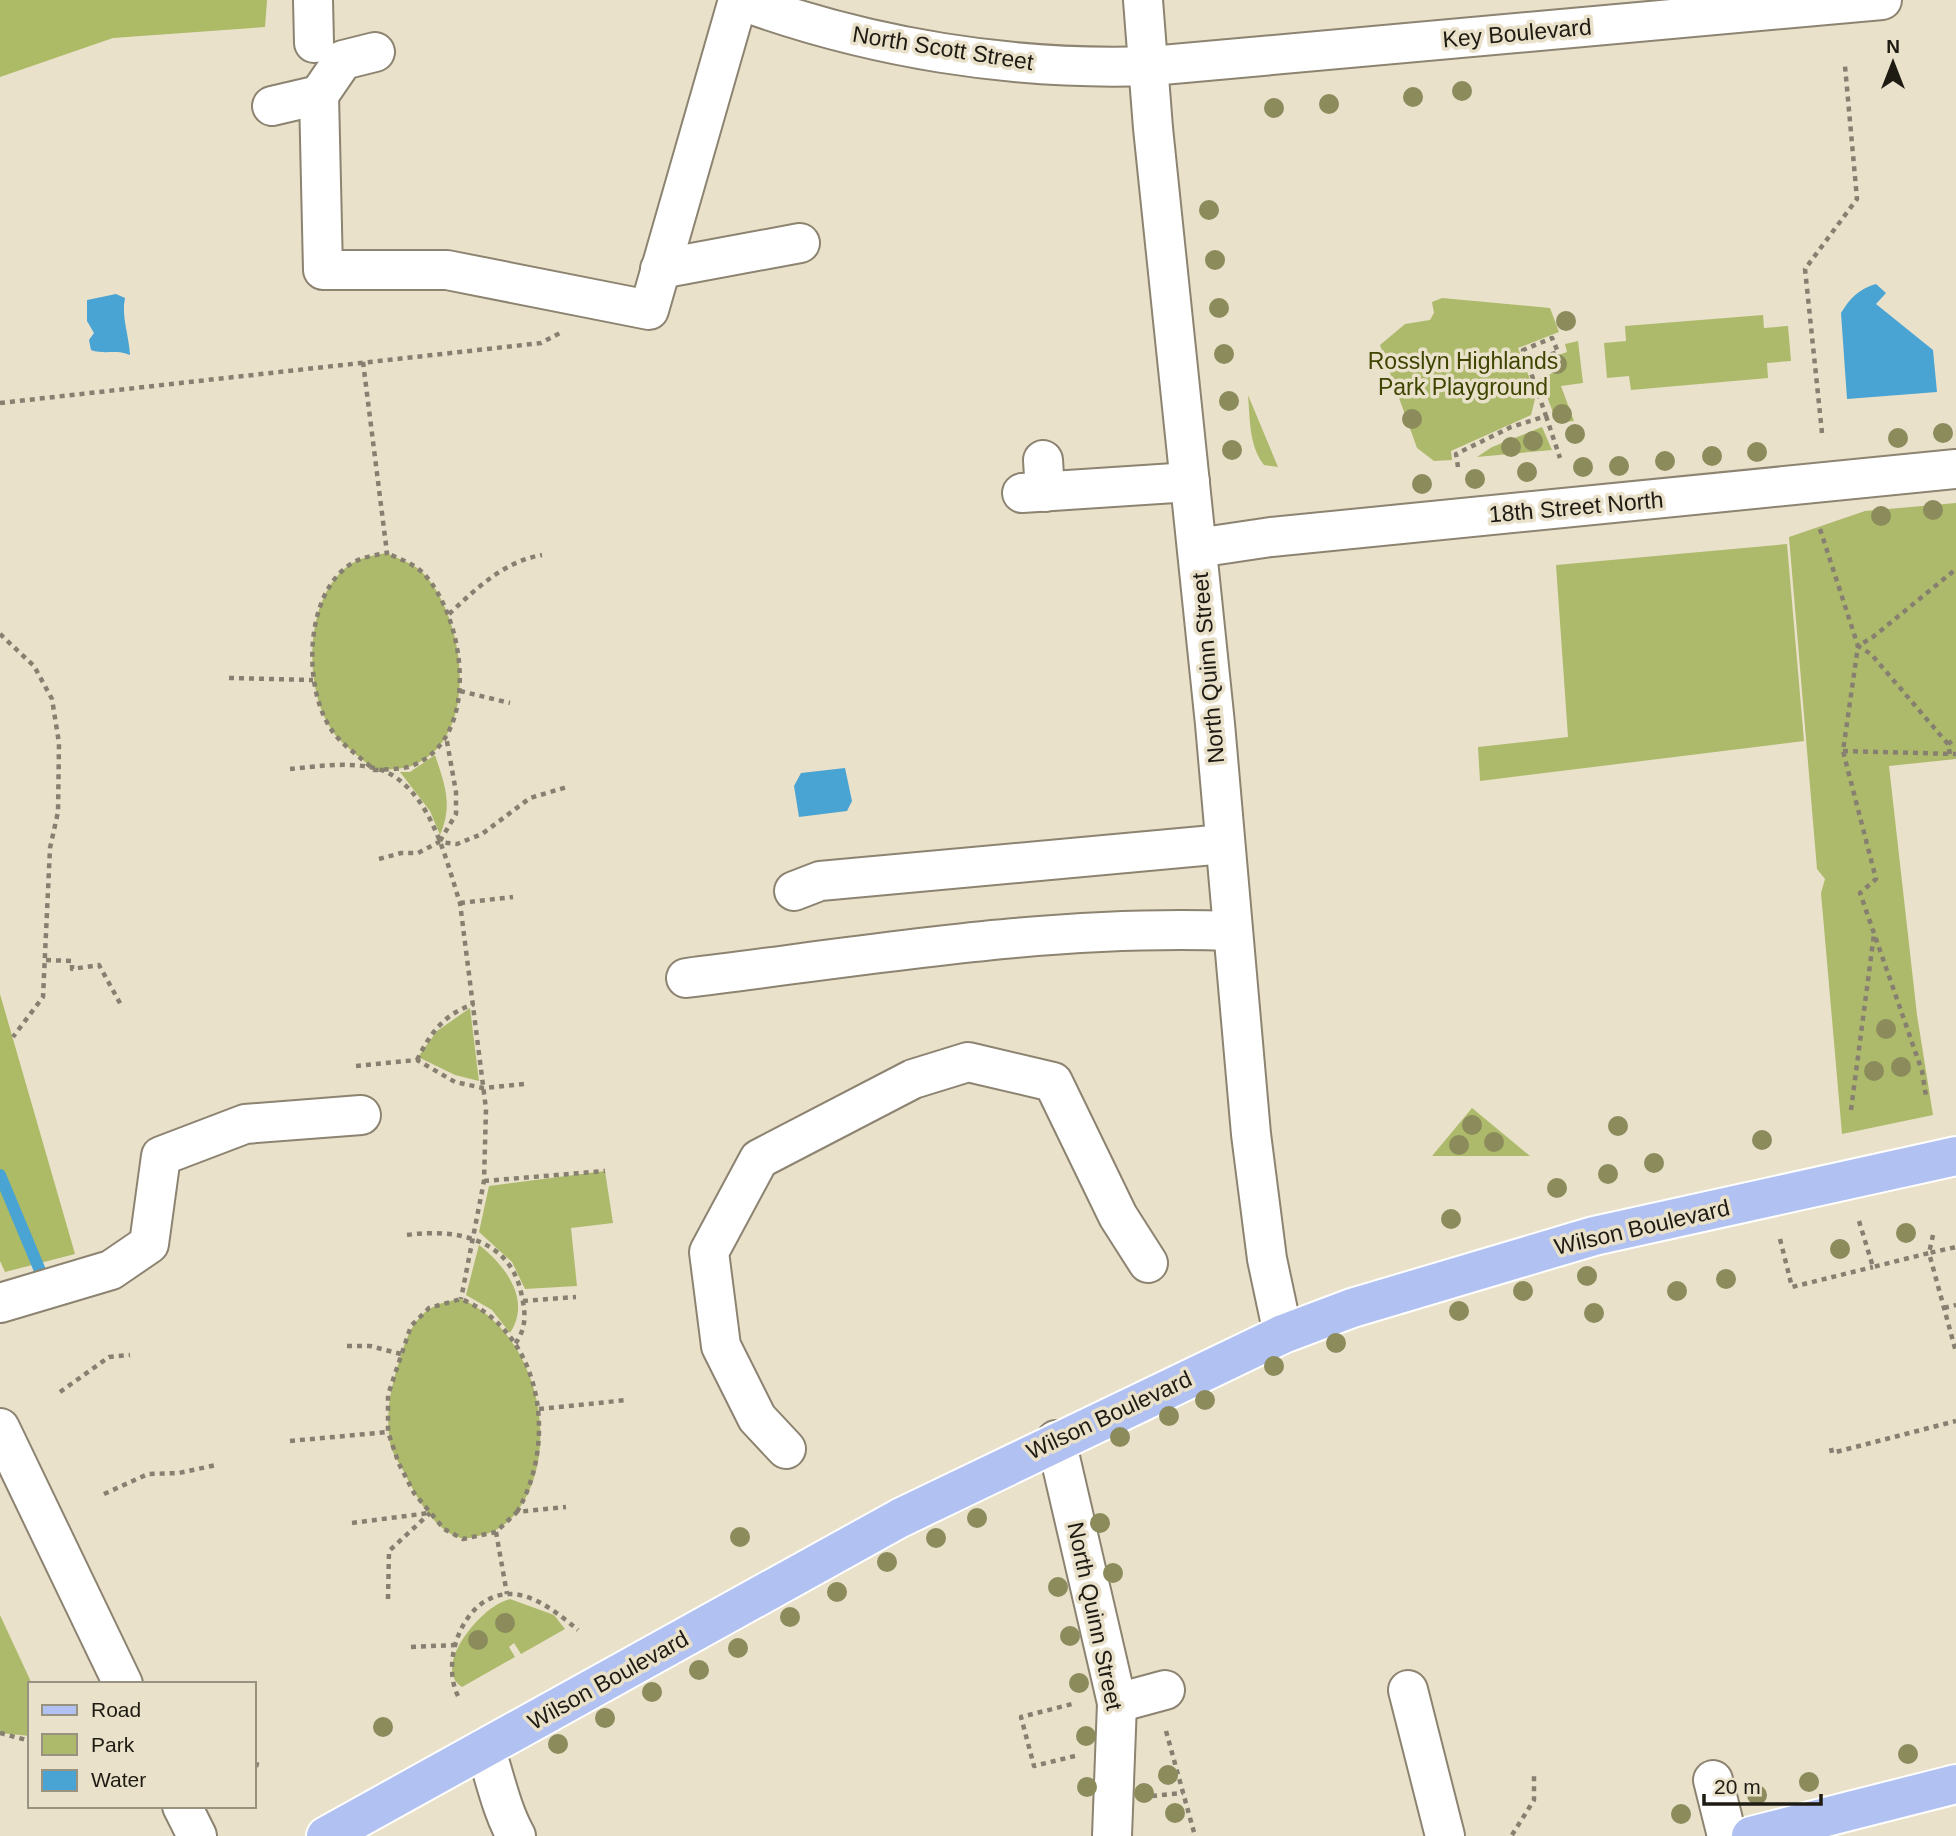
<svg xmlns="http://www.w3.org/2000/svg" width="1956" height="1836" viewBox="0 0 1956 1836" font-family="Helvetica,sans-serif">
	<rect width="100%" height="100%" fill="#eae1cb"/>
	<!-- green -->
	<g fill="#adba6b">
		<path d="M 1442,298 L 1550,308 L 1559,332 L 1518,348 L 1536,395 L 1531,415 L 1451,451 L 1452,460 L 1434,461 L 1417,448 L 1380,345 L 1405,324 L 1430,320 L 1434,313 L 1432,302 Z"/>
		<path d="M 1763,315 L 1764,328 L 1788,326 L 1791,361 L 1767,363 L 1768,378 L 1631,390 L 1629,376 L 1607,378 L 1604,343 L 1626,341 L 1625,326 Z"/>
		<path d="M 1578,341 L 1583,383 L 1561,386 L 1574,421 L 1557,423 L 1540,378 L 1553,373 L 1548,359 L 1567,352 L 1565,344 Z"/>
		<path d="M 1248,395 L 1278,467 L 1264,465 C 1249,446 1250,419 1248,395 Z"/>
		<path d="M 1542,427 L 1552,450 L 1477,457 L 1492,447 Z"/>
		<path d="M 1956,503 L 1956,759 L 1889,766 L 1917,1015 L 1933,1115 L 1842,1134 L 1821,893 L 1825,879 L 1817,869 L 1789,537 L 1865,511 Z"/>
		<path d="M 1787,544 L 1804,741 L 1480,781 L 1478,747 L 1568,737 L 1556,565 Z"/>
		<path d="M 387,553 C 399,559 415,564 424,574 C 465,618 481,734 416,764 C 405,770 387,769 374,770 C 361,757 340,744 331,729 C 304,689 305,605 342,571 C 355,558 370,556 387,553 Z"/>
		<path d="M 435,755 C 445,785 453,805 440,835 L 430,811 L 400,772 L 410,772 Z"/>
		<path d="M 470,1008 L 479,1081 L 455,1075 L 418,1057 L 437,1031 Z"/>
		<path d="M 1472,1108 L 1530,1156 L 1432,1156 Z"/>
		<path d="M 605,1171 L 613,1223 L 571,1228 L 577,1286 L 525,1289 L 512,1262 L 479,1232 L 489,1186 Z"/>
		<path d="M 479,1245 C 505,1265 532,1300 510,1333 L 492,1310 L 466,1295 Z"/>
		<path d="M 461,1299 C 535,1330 566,1448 516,1513 C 507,1524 496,1532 482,1535 C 476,1536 467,1540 461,1538 C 435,1532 415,1495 404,1472 C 399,1463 392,1453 390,1443 C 385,1410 391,1387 401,1355 C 412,1321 423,1304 461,1299 Z"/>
		<path d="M 510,1599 L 554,1615 L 565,1629 L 521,1654 L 514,1643 L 509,1647 L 515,1657 L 462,1687 C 431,1668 480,1606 510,1599 Z"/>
		<path d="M 0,1615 L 32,1684 L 30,1736 L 0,1733 Z"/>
	</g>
	<!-- forest -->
	<g fill="#adba66">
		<path d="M 0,0 L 267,0 L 265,27 L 113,38 L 0,77 Z"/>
		<path d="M 0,994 L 75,1254 L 5,1272 L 0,1261 Z"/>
	</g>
	<!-- water -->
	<g fill="#49a4d3">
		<path d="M 1876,284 L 1886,293 L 1876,304 L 1933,350 L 1937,392 L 1847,399 L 1841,313 C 1850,298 1859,289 1876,284 Z"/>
		<path d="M 116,294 L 125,298 C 121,316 129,335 130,355 C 116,349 105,355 91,350 L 89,340 L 94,333 L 87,321 L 87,300 Z"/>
		<path d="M 845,768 L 852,801 L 847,811 L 799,817 L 794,786 L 801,773 Z"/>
	</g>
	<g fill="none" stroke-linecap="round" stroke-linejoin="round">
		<!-- stream -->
		<path stroke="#49a4d3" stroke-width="12" d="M 0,1175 L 41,1273"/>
		<!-- minor casing -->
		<g stroke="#8c8370" stroke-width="42">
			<g id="minor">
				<path d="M 313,0 L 314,43"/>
				<path d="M 739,0 C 870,48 1012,71 1151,66 L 1882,0"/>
				<path d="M 1143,0 L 1153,128 L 1215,724 L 1251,1134 L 1267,1259 L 1283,1334"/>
				<path d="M 319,95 L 323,270 L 447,270 L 649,310 L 738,0"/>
				<path d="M 272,106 L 319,95 L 343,60 L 375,52"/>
				<path d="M 660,269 L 800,243"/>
				<path d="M 1043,460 L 1045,492"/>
				<path d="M 1022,493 L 1190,482"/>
				<path d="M 1197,548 L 1271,537 L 1956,469"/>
				<path d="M 794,891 L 820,881 L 1224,844"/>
				<path d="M 686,978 C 866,956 1050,924 1232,931"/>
				<path d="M 0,1303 L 111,1270 L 149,1244 L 161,1156 L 245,1124 L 361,1115"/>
				<path d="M 0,1428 L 123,1684"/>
				<path d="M 1056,1440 L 1117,1703 L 1112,1836"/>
				<path d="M 786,1449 L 757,1418 L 721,1346 L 709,1252 L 759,1159 L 913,1079 L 968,1062 L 1053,1082 L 1118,1216 L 1148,1263"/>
				<path d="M 1408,1690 L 1445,1836"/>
				<path d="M 1117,1703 L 1165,1690"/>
				<path d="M 485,1748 C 495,1777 501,1809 516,1836"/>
				<path d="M 1713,1780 L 1727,1836"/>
				<path d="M 182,1806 L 197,1836"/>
			</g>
		</g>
		<!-- major casing -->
		<g stroke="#fff" stroke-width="42">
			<g id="major">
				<path d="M 326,1836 L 900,1518 L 1283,1334 L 1352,1308 L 1594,1236 L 1956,1156"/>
				<path d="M 1751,1836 L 1956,1784"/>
			</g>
		</g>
		<!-- path -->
		<g stroke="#878071" stroke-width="4.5" stroke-dasharray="5 5" stroke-linecap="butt">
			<path d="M 363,362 L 387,553 C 370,556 355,558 342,571 C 305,605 304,689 331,729 C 340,744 361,757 374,770 C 387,769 405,770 416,764 C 481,734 465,618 424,574 C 415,564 399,559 387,553"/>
			<path d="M 0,403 L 541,343 L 560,333"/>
			<path d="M 1546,416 L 1560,458"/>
			<path d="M 1822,433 L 1805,269 L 1857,199 L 1845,66"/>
			<path d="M 1458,467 L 1456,454 L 1511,427 L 1546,416 L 1523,350 L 1552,338 L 1558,352 L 1543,357 L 1546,364 L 1530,370"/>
			<path d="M 1820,529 L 1858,646 L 1843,751 L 1876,879 L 1860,893 L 1922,1071 L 1926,1096"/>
			<path d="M 449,614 C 477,588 503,562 542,555"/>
			<path d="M 0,634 L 34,666 L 52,699 L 59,743 L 58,812 L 50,848 L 43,997 L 13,1037"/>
			<path d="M 229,678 L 313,680"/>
			<path d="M 460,691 L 510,703"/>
			<path d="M 1948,744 L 1871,654 L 1858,646 L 1873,637 L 1956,569"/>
			<path d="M 1843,751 L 1956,754"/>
			<path d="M 1950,754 L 1948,744 L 1956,738"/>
			<path d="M 290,769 C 320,766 365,759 392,775 C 433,800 446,860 460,903 L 486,1109 L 484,1181 L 461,1299"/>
			<path d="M 440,841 L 456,814 L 456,792 L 446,736"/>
			<path d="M 379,859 L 401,853 L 418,853 L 439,842 L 457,844 L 482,834 L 530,798 L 567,787"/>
			<path d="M 460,903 L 513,897"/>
			<path d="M 46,960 L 72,961 L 72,969 L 99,965 L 121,1005"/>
			<path d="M 417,1060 C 431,1032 444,1014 474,1004"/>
			<path d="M 356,1066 L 417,1060 L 455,1082 L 483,1088 L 524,1084"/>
			<path d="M 1851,1110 L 1874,934"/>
			<path d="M 484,1181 L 605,1171"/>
			<path d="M 1859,1221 L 1873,1267 L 1929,1253 L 1956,1352"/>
			<path d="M 407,1235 C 457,1228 512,1239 522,1297 C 526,1315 526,1329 515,1344"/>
			<path d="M 1933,1235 L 1929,1253 L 1956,1247"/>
			<path d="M 1780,1239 L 1792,1287 L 1873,1267"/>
			<path d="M 523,1301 L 576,1297"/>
			<path d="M 1944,1308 L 1956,1305"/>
			<path d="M 347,1346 L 370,1346 L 401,1354"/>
			<path d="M 60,1392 L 109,1357 L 130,1355"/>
			<path d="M 539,1409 L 627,1400"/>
			<path d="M 290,1441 L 388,1432"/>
			<path d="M 1831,1448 L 1832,1453 L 1956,1421"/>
			<path d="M 104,1494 L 148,1474 L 179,1473 L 216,1465"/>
			<path d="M 517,1512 C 558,1442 543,1333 461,1299 L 429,1308 L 411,1326 L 388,1395 L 388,1432 L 399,1464 L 414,1493 L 444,1529 L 463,1539 L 496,1532 L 517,1512 L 566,1507"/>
			<path d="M 352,1523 L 429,1513"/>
			<path d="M 496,1532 L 507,1594"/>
			<path d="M 388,1599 L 389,1551 L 430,1513"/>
			<path d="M 411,1647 L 455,1645"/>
			<path d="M 458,1696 C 440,1660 464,1594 510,1594 C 535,1594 560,1615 578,1630"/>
			<path d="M 1166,1731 L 1195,1836"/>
			<path d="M 0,1733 L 30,1741"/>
			<path d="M 1075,1756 L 1034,1766 L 1021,1717 L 1076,1703"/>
			<path d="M 256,1767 L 258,1759"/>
			<path d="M 1152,1796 L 1183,1793"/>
			<path d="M 1512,1835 L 1534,1800 L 1534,1775"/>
		</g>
		<!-- minor -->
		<use href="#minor" stroke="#fff" stroke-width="38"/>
		<!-- major -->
		<use href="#major" stroke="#b0c1f2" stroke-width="38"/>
	</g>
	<!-- trees -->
	<g fill="#8b8b5c">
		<circle cx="1462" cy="91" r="10"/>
		<circle cx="1413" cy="97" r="10"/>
		<circle cx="1329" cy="104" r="10"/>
		<circle cx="1274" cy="108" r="10"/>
		<circle cx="1209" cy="210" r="10"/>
		<circle cx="1215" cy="260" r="10"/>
		<circle cx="1219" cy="308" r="10"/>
		<circle cx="1566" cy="321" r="10"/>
		<circle cx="1224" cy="354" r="10"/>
		<circle cx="1557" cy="364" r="10"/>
		<circle cx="1229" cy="401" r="10"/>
		<circle cx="1562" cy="414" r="10"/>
		<circle cx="1412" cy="419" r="10"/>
		<circle cx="1943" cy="433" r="10"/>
		<circle cx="1575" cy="434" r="10"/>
		<circle cx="1898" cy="438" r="10"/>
		<circle cx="1533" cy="441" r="10"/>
		<circle cx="1511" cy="447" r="10"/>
		<circle cx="1232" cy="450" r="10"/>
		<circle cx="1757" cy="452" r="10"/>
		<circle cx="1712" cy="456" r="10"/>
		<circle cx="1665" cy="461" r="10"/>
		<circle cx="1619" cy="466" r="10"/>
		<circle cx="1583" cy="467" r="10"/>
		<circle cx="1527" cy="472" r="10"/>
		<circle cx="1475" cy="479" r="10"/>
		<circle cx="1422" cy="484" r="10"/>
		<circle cx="1933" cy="510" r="10"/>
		<circle cx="1881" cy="516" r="10"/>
		<circle cx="1886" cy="1029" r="10"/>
		<circle cx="1901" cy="1067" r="10"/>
		<circle cx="1874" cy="1071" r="10"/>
		<circle cx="1472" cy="1125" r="10"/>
		<circle cx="1618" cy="1126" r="10"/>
		<circle cx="1762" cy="1140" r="10"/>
		<circle cx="1494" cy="1142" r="10"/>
		<circle cx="1459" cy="1145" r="10"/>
		<circle cx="1654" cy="1163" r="10"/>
		<circle cx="1608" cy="1174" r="10"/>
		<circle cx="1557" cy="1188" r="10"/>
		<circle cx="1451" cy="1219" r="10"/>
		<circle cx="1906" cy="1233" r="10"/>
		<circle cx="1840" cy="1249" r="10"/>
		<circle cx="1587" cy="1276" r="10"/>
		<circle cx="1726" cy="1279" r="10"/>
		<circle cx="1523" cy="1291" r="10"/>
		<circle cx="1677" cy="1291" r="10"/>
		<circle cx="1459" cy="1311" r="10"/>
		<circle cx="1594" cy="1313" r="10"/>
		<circle cx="1336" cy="1343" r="10"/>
		<circle cx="1274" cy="1366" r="10"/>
		<circle cx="1205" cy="1400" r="10"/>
		<circle cx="1169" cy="1416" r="10"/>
		<circle cx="1120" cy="1437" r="10"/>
		<circle cx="977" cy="1518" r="10"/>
		<circle cx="1100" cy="1523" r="10"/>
		<circle cx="740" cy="1537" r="10"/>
		<circle cx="936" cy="1538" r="10"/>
		<circle cx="887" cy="1562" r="10"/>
		<circle cx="1113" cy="1573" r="10"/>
		<circle cx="1058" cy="1587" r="10"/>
		<circle cx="837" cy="1592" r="10"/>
		<circle cx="790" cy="1617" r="10"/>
		<circle cx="505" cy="1623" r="10"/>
		<circle cx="1070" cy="1636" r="10"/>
		<circle cx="478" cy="1640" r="10"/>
		<circle cx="738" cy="1648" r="10"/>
		<circle cx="699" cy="1670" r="10"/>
		<circle cx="1079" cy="1683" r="10"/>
		<circle cx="652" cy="1692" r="10"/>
		<circle cx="605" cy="1718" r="10"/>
		<circle cx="383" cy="1727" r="10"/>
		<circle cx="1086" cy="1736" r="10"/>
		<circle cx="558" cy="1744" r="10"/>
		<circle cx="1908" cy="1754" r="10"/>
		<circle cx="1168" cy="1775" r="10"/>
		<circle cx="1809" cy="1782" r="10"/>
		<circle cx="1087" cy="1787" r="10"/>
		<circle cx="1144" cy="1793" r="10"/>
		<circle cx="1757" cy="1795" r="10"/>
		<circle cx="1175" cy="1813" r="10"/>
		<circle cx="1681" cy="1814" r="10"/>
	</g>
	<g text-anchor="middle" stroke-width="7" stroke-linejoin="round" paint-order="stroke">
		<!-- street labels -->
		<g font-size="23" fill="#1e1b13" stroke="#eae1cb">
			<text transform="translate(1517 33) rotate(-5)" y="8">Key Boulevard</text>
			<text transform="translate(943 48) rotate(9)" y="8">North Scott Street</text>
			<text transform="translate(1576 507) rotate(-5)" y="8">18th Street North</text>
			<text transform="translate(1208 668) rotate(-95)" y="8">North Quinn Street</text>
			<text transform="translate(1642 1227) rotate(-13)" y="8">Wilson Boulevard</text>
			<text transform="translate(1109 1415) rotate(-25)" y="8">Wilson Boulevard</text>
			<text transform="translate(1095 1616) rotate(78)" y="8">North Quinn Street</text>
			<text transform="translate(608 1680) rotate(-29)" y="8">Wilson Boulevard</text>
		</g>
		<!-- park labels -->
		<g font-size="23" fill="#3e4501" stroke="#eae1cb">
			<text x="1463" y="369">Rosslyn Highlands<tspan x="1463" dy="26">Park Playground</tspan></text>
		</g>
	</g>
	<!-- legend -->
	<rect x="28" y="1682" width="228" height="126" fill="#eae1cb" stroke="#989281" stroke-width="2"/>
	<rect x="42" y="1705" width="35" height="10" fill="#b0c1f2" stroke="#989281" stroke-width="2"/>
	<text x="91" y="1717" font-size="21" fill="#1e1b13">Road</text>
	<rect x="42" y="1734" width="35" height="21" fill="#adba6b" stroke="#989281" stroke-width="2"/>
	<text x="91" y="1752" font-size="21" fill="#1e1b13">Park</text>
	<rect x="42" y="1770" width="35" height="21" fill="#49a4d3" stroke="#989281" stroke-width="2"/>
	<text x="91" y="1787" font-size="21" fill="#1e1b13">Water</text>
	<!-- north arrow -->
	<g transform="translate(1893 63)" stroke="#eae1cb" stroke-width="5" paint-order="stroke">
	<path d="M0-5L12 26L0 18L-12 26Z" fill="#1e1b13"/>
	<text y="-10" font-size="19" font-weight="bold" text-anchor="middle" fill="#1e1b13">N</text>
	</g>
	<!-- scale -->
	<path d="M1704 1794v10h117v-10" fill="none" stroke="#1e1b13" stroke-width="3.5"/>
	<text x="1714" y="1794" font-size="21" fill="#1e1b13" stroke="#eae1cb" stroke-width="5" paint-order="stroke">20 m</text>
</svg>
